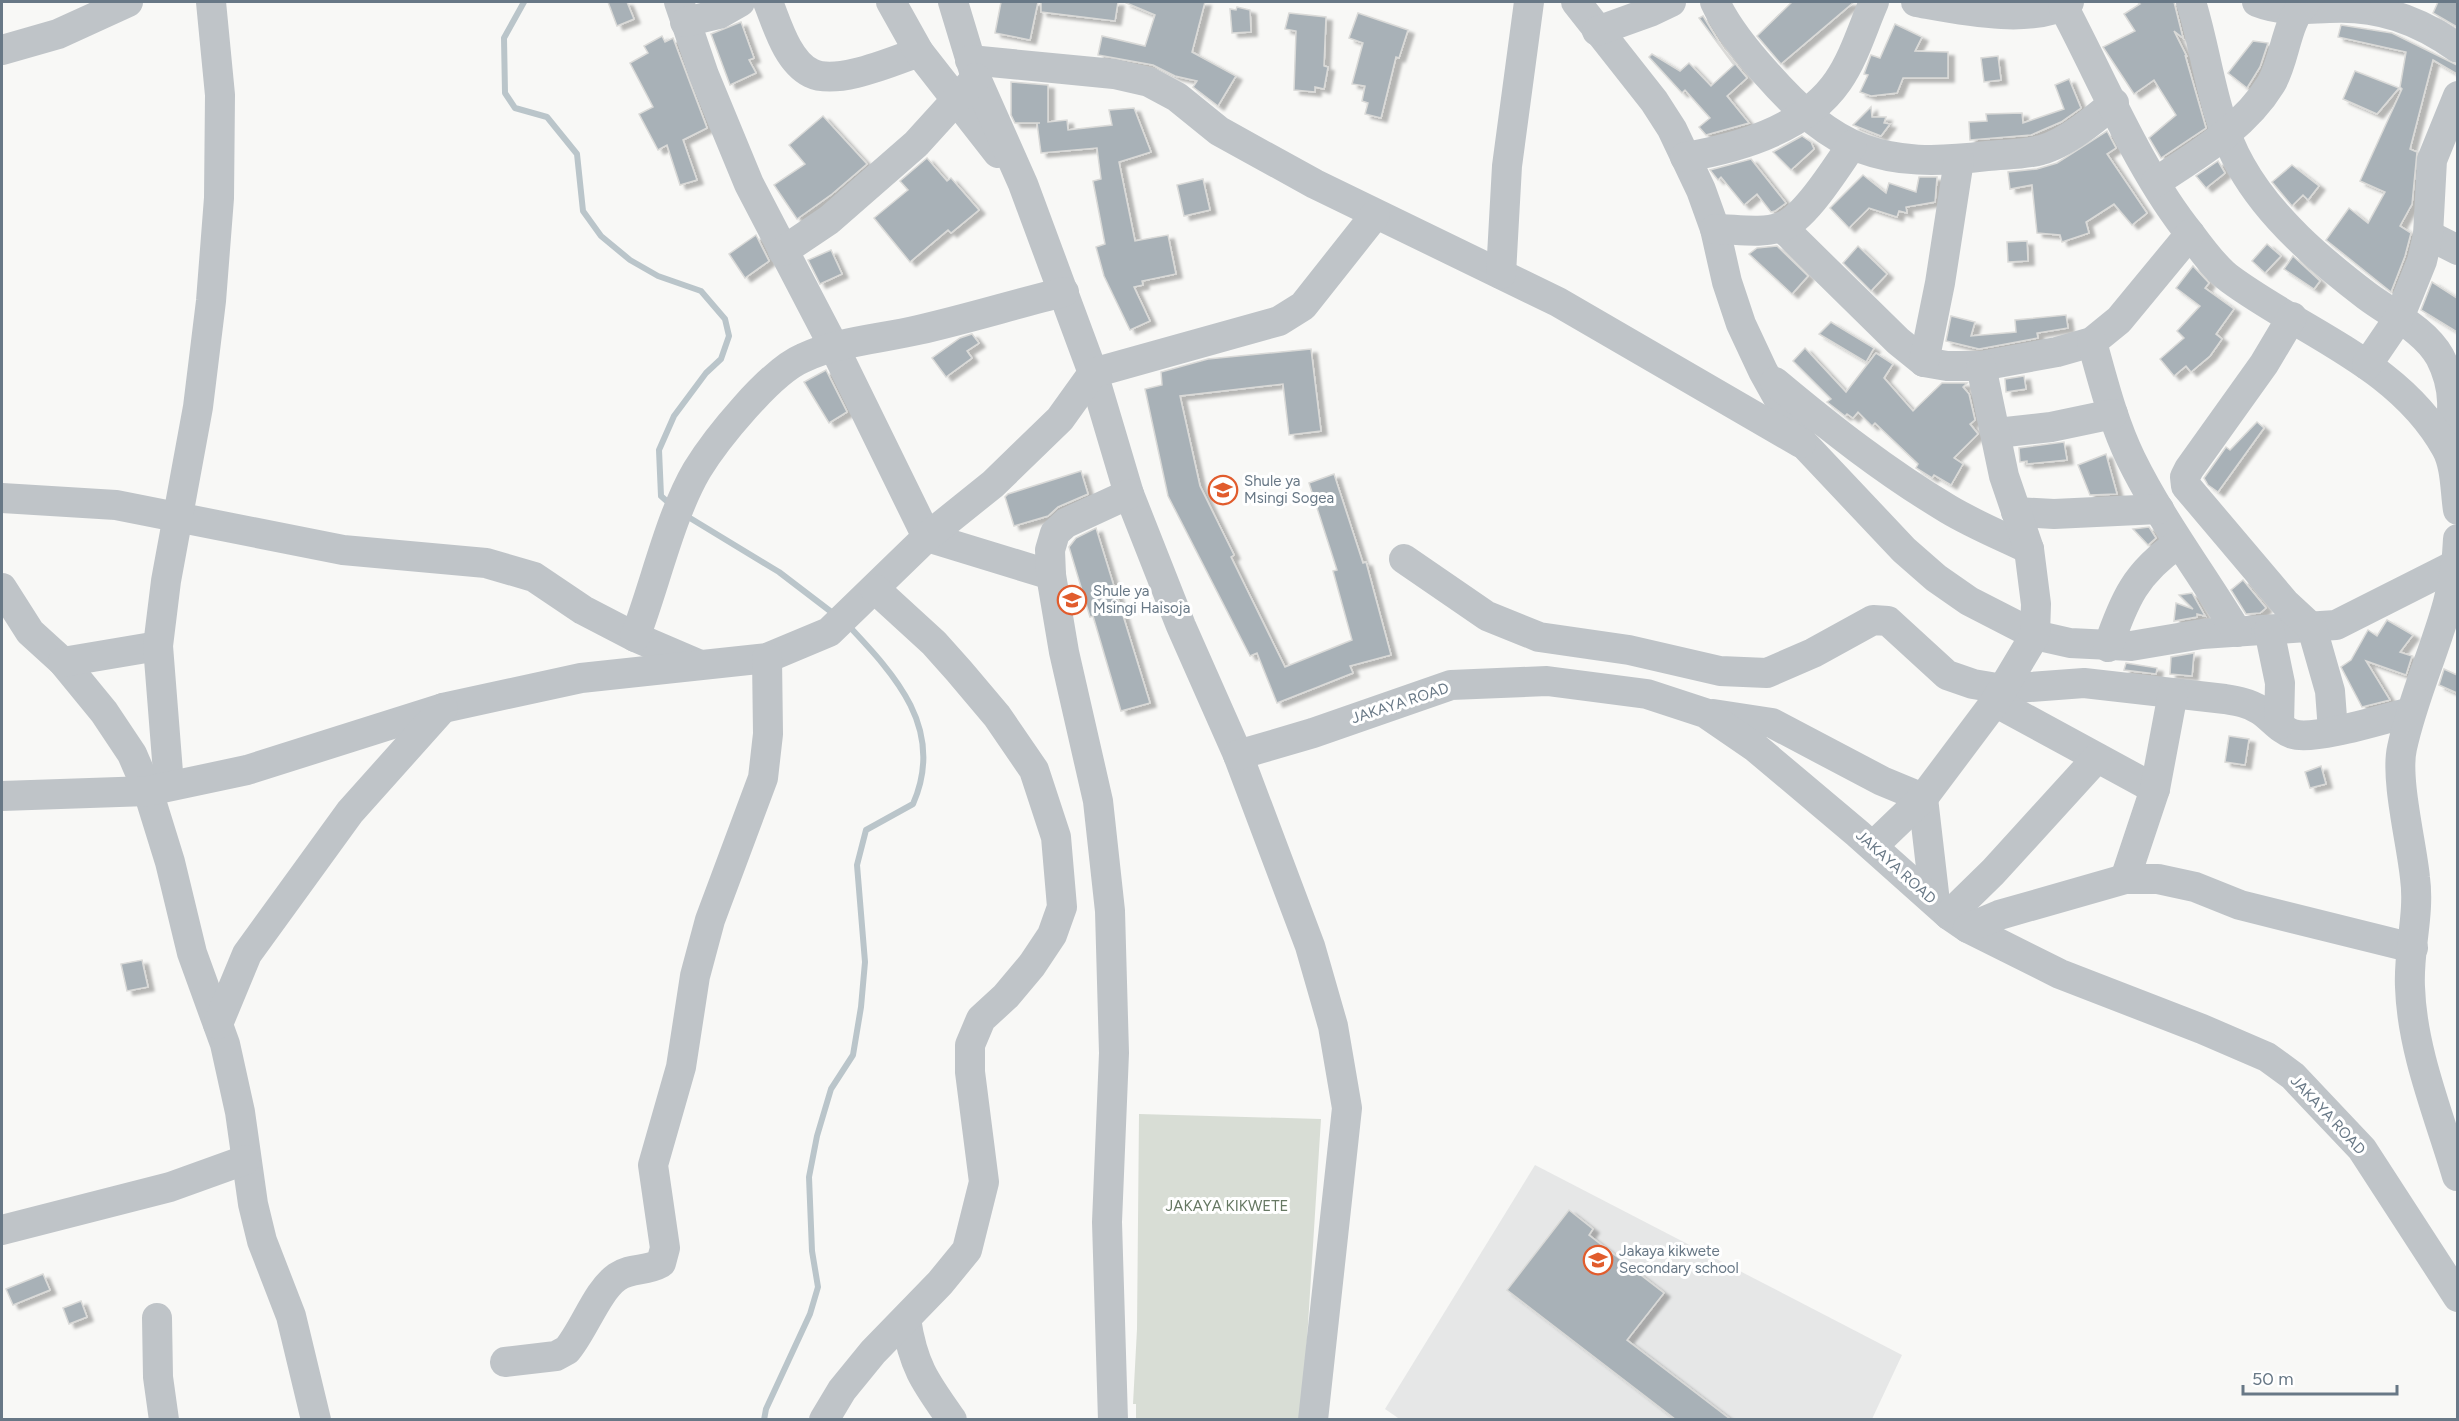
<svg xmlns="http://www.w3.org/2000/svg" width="2459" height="1421" viewBox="0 0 2459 1421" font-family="Figtree,sans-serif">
	<defs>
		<filter id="shadow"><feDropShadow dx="6" dy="4" stdDeviation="1.5" flood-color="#0004"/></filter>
	</defs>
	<rect width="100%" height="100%" fill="#f8f8f6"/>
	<!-- built -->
	<path fill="#e6e7e7" d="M 1535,1165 L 1902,1355 L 1872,1419 L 1401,1420 L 1385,1409 Z"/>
	<!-- green -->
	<path fill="#d8ddd5" d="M 1139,1114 L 1321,1119 L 1302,1419 L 1136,1418 L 1136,1404 L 1133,1404 L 1137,1329 Z"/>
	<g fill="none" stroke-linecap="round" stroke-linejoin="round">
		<!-- stream -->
		<g stroke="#bac5ca" stroke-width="6">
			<path d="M 524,2 L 504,38 L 505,93 L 515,108 L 547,117 L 577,154 L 583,211 L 601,236 L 630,260 L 658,276 L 701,291 L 725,319 L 729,336 L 721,359 L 706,373 L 674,416 L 659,450 L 661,496 L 670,504"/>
			<path d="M 685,515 L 779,572 L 834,614"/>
			<path d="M 764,1420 L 766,1409 L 810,1314 L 818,1287 L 812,1251 L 809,1177 L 817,1136 L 831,1089 L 853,1055 L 861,1007 L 865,962 L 857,865 L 866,830 L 913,804 C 946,729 895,675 847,624"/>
		</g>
	</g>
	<!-- building -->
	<g fill="#a8b1b7" stroke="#dadad8" stroke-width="1.5" filter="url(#shadow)">
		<path d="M 608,2 L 627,2 L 634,19 L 617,26 Z"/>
		<path d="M 1001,2 L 1038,2 L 1030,40 L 995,33 Z"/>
		<path d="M 1041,2 L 1118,2 L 1115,21 L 1041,12 Z"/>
		<path d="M 1124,2 L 1205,2 L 1192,52 L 1236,76 L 1218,106 L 1193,87 L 1197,81 L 1175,76 L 1153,65 L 1098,55 L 1102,36 L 1145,46 L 1155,15 Z"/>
		<path d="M 1792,2 L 1854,2 L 1781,64 L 1757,36 Z"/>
		<path d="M 2137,2 L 2174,2 L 2183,38 L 2174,31 L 2187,57 L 2185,55 L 2206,128 L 2161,158 L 2149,138 L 2176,115 L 2154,80 L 2134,94 L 2103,47 L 2135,31 L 2124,14 L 2140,4 Z"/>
		<path d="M 2438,2 L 2457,2 L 2457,27 L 2433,13 Z"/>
		<path d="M 1237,7 L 1250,10 L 1251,32 L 1232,33 L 1230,9 L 1236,10 Z"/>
		<path d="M 1289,13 L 1326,17 L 1324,66 L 1328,67 L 1324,89 L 1315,87 L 1315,92 L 1294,90 L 1296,31 L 1285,29 Z"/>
		<path d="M 1358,13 L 1408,30 L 1399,58 L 1396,57 L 1381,118 L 1365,114 L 1368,103 L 1362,101 L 1365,86 L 1352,84 L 1363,43 L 1349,38 Z"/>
		<path d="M 1703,16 L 1723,49 L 1747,78 L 1727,96 L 1749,123 L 1706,135 L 1699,127 L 1710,118 L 1685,90 L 1682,93 L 1649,57 L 1652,54 L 1680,71 L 1689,63 L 1711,86 L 1734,65 L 1699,18 Z"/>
		<path d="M 741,22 L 754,58 L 749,60 L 756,73 L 730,85 L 711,34 Z"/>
		<path d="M 1895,24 L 1922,37 L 1915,51 L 1948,52 L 1948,78 L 1903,78 L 1897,93 L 1871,96 L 1860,92 L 1868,75 L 1864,74 L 1871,55 L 1880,58 Z"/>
		<path d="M 2341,25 L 2392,33 L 2457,65 L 2457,74 L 2433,60 L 2410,149 L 2417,152 L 2412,204 L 2400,226 L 2411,233 L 2405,256 L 2391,292 L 2326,240 L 2349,208 L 2368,223 L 2385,192 L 2360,181 L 2402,89 L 2400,87 L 2406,52 L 2338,37 Z"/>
		<path d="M 662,36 L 665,42 L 673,38 L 707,128 L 683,140 L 697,180 L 680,185 L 667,145 L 658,150 L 639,114 L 653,107 L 630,63 L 648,53 L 644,46 Z"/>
		<path d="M 2253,41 L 2268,43 L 2260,67 L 2247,88 L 2228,73 Z"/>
		<path d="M 1998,56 L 2001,80 L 1984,82 L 1981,58 Z"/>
		<path d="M 2355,71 L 2399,88 L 2377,114 L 2343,99 Z"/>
		<path d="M 2069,79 L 2081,108 L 2061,122 L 2031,135 L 1970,140 L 1969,122 L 1987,121 L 1986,114 L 2022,113 L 2023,123 L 2064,109 L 2055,85 Z"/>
		<path d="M 1011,82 L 1048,85 L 1048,122 L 1067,120 L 1068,130 L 1112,125 L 1109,110 L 1134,108 L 1151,152 L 1119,162 L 1135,241 L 1168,235 L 1176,274 L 1142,281 L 1143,285 L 1134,287 L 1150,321 L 1130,330 L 1104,276 L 1096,247 L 1105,244 L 1093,181 L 1101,179 L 1097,148 L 1041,153 L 1037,123 L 1040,123 L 1015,123 L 1011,115 Z"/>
		<path d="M 1871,107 L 1872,117 L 1886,117 L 1884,123 L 1890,124 L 1881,136 L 1853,125 Z"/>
		<path d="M 823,116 L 867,164 L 832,194 L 797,219 L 774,185 L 805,164 L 789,145 Z"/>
		<path d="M 2107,131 L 2116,148 L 2107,154 L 2147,213 L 2132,225 L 2114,204 L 2086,222 L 2089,233 L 2062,242 L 2060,235 L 2037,233 L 2032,185 L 2010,189 L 2008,172 L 2037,169 L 2057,163 Z"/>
		<path d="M 1802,136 L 1811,142 L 1814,149 L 1791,170 L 1773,152 Z"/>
		<path d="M 927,158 L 947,181 L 951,178 L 979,210 L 951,233 L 948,230 L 910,262 L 874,218 L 908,190 L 900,181 Z"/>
		<path d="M 1751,159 L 1786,203 L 1775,211 L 1771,212 L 1757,194 L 1744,205 L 1721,177 L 1718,180 L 1710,170 Z"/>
		<path d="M 2218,161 L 2225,173 L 2206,188 L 2196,176 Z"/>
		<path d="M 2292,165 L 2319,186 L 2308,200 L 2303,195 L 2292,206 L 2272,182 Z"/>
		<path d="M 1863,175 L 1886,193 L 1889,183 L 1916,192 L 1919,177 L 1937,177 L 1935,202 L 1906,207 L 1907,213 L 1899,211 L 1897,217 L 1869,208 L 1849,228 L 1830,208 Z"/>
		<path d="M 1203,179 L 1210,210 L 1184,216 L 1177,185 Z"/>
		<path d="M 756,235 L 769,261 L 745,278 L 729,254 Z"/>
		<path d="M 2027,241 L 2028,261 L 2008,262 L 2007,242 Z"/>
		<path d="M 2267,244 L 2281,256 L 2265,273 L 2252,261 Z"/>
		<path d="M 1777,246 L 1808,276 L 1792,294 L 1749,254 L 1757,248 Z"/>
		<path d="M 1858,246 L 1887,274 L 1871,291 L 1843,263 Z"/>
		<path d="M 831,250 L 842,274 L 820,284 L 808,260 Z"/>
		<path d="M 2293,256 L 2320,281 L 2314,289 L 2284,269 Z"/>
		<path d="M 2193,266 L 2209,283 L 2205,288 L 2234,309 L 2216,334 L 2222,339 L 2210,356 L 2191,372 L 2186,366 L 2174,376 L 2160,359 L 2184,338 L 2177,331 L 2200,306 L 2176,288 Z"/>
		<path d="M 2432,282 L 2457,298 L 2457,332 L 2421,310 Z"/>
		<path d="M 2066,315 L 2068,328 L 2037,333 L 2038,338 L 1979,349 L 1946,341 L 1951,316 L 1975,322 L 1971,336 L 2016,332 L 2015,320 Z"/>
		<path d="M 1831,322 L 1874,348 L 1866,362 L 1819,334 Z"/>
		<path d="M 972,334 L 979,343 L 967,351 L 972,358 L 946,377 L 932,358 L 960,338 Z"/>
		<path d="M 1805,348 L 1846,392 L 1876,353 L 1893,364 L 1884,378 L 1913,411 L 1942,383 L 1967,383 L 1963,387 L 1969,394 L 1975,420 L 1970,424 L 1978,434 L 1954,458 L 1963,464 L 1951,485 L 1934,475 L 1932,478 L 1916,468 L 1918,464 L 1875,423 L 1872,426 L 1858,412 L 1853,418 L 1847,414 L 1845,416 L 1827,402 L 1831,399 L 1793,361 Z"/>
		<path d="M 1311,349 L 1321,431 L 1289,435 L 1283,384 L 1180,396 L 1200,486 L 1234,555 L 1231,557 L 1285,667 L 1352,640 L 1333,571 L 1337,570 L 1309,483 L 1334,474 L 1363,563 L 1366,562 L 1391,655 L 1350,666 L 1353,673 L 1277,703 L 1257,653 L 1250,656 L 1168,496 L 1145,389 L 1162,385 L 1161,372 L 1208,359 Z"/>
		<path d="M 826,370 L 847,412 L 829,423 L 804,382 Z"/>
		<path d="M 2024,376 L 2026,389 L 2006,392 L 2005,379 Z"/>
		<path d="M 2257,422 L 2264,428 L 2218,492 L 2208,485 L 2204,478 L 2226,447 L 2230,450 Z"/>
		<path d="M 2064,442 L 2067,460 L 2027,464 L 2027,461 L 2020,462 L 2019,448 Z"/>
		<path d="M 2106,454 L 2117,494 L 2090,495 L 2078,465 Z"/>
		<path d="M 1081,471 L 1088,494 L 1058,507 L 1048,516 L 1014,526 L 1005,497 L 1008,494 Z"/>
		<path d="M 2149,527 L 2156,538 L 2148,545 L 2133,529 Z"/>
		<path d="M 1096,528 L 1150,703 L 1121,711 L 1093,616 L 1090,617 L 1069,547 L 1076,538 Z"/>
		<path d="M 2243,580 L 2266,608 L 2260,613 L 2246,614 L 2231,590 Z"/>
		<path d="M 2192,593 L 2205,616 L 2197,614 L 2197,617 L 2174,621 L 2176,603 L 2193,609 L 2179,595 Z"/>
		<path d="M 2387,620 L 2413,635 L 2400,652 L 2412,656 L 2406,675 L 2366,661 L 2390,700 L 2362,707 L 2341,667 L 2351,660 L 2368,630 L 2377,636 Z"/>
		<path d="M 2194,653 L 2192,676 L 2170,674 L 2171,657 Z"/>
		<path d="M 2126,663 L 2157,668 L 2156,674 L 2124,670 Z"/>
		<path d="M 2444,669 L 2457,675 L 2457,693 L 2439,685 Z"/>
		<path d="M 2229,736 L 2249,739 L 2245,765 L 2225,762 Z"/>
		<path d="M 2321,766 L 2326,784 L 2310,788 L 2305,772 Z"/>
		<path d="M 142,960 L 148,987 L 127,991 L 121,964 Z"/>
		<path d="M 1569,1210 L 1593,1229 L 1589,1235 L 1664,1293 L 1627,1340 L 1730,1419 L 1675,1419 L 1507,1290 Z"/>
		<path d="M 43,1274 L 50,1290 L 13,1305 L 6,1289 Z"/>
		<path d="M 81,1301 L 87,1317 L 69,1324 L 63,1308 Z"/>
	</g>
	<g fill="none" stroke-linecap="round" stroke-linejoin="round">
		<!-- minor -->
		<g stroke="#bfc4c8" stroke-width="30">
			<path d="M 679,2 L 704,75 L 749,184 L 834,347 L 927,537 L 1051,575"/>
			<path d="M 768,2 C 777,24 787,61 811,73 C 837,86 893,61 919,52"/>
			<path d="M 891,2 L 919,52 L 998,153"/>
			<path d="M 953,2 L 976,78 L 1023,184 L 1093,373 L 1129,494 L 1181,626 L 1238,755 L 1310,946 L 1333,1026 L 1347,1108 L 1313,1420"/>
			<path d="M 1576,2 L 1654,101 L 1672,129 L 1701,190 L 1715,229 L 1727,282 L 1741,324 L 1763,371 L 1803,443 L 1904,550 L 1936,578 L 1969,601 L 2035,635 L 2070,643 L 2131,646 L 2202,634 L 2336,625 L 2457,564"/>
			<path d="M 1715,2 C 1726,26 1747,52 1765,72 C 1835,152 1882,169 1987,156 C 2004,154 2024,155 2041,150 C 2065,144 2095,119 2114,103"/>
			<path d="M 1916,2 C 1956,9 2033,26 2069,2"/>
			<path d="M 2191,2 C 2208,56 2212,116 2241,166 C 2270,218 2321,261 2367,296 C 2391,314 2425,330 2440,357 C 2457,390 2453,415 2447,449"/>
			<path d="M 2257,2 C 2283,12 2302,9 2329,8 C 2378,5 2419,20 2458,48"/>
			<path d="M 2063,6 C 2102,79 2139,171 2191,235 C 2202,250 2216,269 2230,279 C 2303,333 2399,364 2446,448 C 2456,466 2455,491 2458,510"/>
			<path d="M 685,22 L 719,14 L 740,2"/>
			<path d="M 1597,31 L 1650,12 L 1671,2"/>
			<path d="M 2,50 L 58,34 L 128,2"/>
			<path d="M 970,60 L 1114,74 L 1149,82 L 1177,97 L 1219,131 L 1315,184 L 1558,302 L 1801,443"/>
			<path d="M 1685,157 C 1739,148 1805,129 1838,81 C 1854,58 1863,27 1874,2"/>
			<path d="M 2156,182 C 2197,155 2244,128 2271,84 C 2286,59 2285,22 2306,2"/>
			<path d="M 1782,227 L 1898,341 L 1924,362 L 1947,366 L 1981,366 L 2057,352 L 2092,342 L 2119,320 L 2190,234"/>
			<path d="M 1715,229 C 1735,229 1762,234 1781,227 C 1805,219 1837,166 1852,145"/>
			<path d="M 2428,235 L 2458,250"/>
			<path d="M 783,251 L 829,220 L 916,144 L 976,78"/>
			<path d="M 1501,274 L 1507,166 L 1529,2"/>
			<path d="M 2292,317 L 2264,364 L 2189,469 L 2185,477 L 2186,486 L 2285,603 L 2312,628 L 2330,691 L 2333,731"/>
			<path d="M 2092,342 C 2103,381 2113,422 2131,459 C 2161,520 2202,574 2237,632"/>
			<path d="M 1924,362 L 1940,283 L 1959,160"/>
			<path d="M 2367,365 L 2399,318 L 2422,261 L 2428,235 L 2432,160 L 2458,96"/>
			<path d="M 1775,382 C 1830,428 1886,472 1948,509 C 1973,524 2002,536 2029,549"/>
			<path d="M 1997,433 L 2051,427 L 2113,414"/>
			<path d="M 2,498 L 116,505 L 343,550 L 486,563 L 534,577 L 583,610 L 635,637 L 698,664"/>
			<path d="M 2016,512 L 2054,514 L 2159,509"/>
			<path d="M 1404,559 L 1487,616 L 1539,637 L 1629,650 L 1720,671 L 1767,673 L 1813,653 L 1873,620 L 1888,621 L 1947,675 L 1973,684 L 2003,689 L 2084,683 L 2225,699 C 2237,701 2249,703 2260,710 C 2271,717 2280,730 2293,734 C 2314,741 2386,718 2411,712"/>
			<path d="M 2,588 L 30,632 L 63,662 L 104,712 L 132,754 L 148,791 L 170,862 L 192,953 L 225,1044 L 240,1112 L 253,1204 L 262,1241 L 291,1316 L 316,1420"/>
			<path d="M 2269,630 L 2280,683 L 2279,725"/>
			<path d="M 635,637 C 655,585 670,516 697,470 C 716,439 770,372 803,358 C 839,341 880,339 918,330 C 967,319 1015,304 1064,292"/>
			<path d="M 2108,647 C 2124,600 2136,572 2178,544"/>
			<path d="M 63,662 L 158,646"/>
			<path d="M 1995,702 L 2155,789"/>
			<path d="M 1713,714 L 1772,723 L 1882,781 L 1923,798 L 1935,902"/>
			<path d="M 1238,755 L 1313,733 L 1451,685 L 1547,681 L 1647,694 L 1705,713 L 1756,748 L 1857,833 L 1949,915 L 1968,928 L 2060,974 L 2202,1029 L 2267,1057 L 2293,1076 L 2362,1149 L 2458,1297"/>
			<path d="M 169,785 L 158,646 L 166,581 L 198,407 L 211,301 L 219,198 L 220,95 L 211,2"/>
			<path d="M 2,796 L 148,791 L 247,770 L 443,708 L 581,678 L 767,658 L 829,632 L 927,537 L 993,484 L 1060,419 L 1093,373 L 1279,321 L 1303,306 L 1375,215"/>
			<path d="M 1873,846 L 1923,798 L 1995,702 L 2035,635 L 2036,604 L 2029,549 L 2004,476 L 1981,366"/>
			<path d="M 2125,879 L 2155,789 L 2173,693"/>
			<path d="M 1949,915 L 1993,872 L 2097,758"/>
			<path d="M 1968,928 L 1999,915 L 2125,879 L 2158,879 L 2195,887 L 2240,905 L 2413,948"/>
			<path d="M 218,1024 L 247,954 L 350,812 L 443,708"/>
			<path d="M 2457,1176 C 2439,1115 2412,1051 2410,987 C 2408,951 2420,914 2415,878 C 2412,845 2395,779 2402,748 C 2417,677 2456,612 2458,539"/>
			<path d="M 2,1230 L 170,1187 L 245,1160"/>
			<path d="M 157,1318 L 158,1377 L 164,1420"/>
			<path d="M 906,1319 C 913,1366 925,1382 952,1420"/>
			<path d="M 505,1362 L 556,1356 L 567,1350 C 584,1330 597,1291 617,1277 C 632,1267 645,1272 661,1263 L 665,1248 L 653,1165 L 681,1067 L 695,976 L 710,920 L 763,778 L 768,734 L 767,658"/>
			<path d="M 824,1420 L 842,1390 L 873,1352 L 940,1283 L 967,1250 L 984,1182 L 970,1072 L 970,1045 L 981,1019 L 1006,996 L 1032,965 L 1052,935 L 1062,907 L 1056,837 L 1034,770 L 997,716 L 959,671 L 934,643 L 875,589"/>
			<path d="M 1113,1420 L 1107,1222 L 1114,1053 L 1110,911 L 1098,801 L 1064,652 L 1051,575 L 1050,550 L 1055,533 L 1066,523 L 1129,494"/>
		</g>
	</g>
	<!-- icons -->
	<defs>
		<g id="school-ring" transform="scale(1.5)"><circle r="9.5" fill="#fff" stroke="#e15c2d" stroke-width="1.5"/><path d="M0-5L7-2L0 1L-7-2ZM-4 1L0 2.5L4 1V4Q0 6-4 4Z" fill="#e15c2d"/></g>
	</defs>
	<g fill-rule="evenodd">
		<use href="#school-ring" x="1223" y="490"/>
		<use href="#school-ring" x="1072" y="600"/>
		<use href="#school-ring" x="1598" y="1260"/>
	</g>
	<g text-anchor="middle" stroke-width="6" stroke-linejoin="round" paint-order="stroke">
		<!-- poi labels -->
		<g font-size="15" fill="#687886" stroke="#fff" text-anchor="start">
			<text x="1244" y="486">Shule ya<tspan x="1244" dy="17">Msingi Sogea</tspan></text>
			<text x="1093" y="596">Shule ya<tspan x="1093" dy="17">Msingi Haisoja</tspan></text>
			<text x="1619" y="1256">Jakaya kikwete<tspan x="1619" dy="17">Secondary school</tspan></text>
		</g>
		<!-- street labels -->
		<g font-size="15" fill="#687886" stroke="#fff">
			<text transform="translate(1400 703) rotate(-18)" y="5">JAKAYA ROAD</text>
			<text transform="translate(1896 867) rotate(42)" y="5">JAKAYA ROAD</text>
			<text transform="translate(2328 1115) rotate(47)" y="5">JAKAYA ROAD</text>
		</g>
		<!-- park labels -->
		<g font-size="15" fill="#667863" stroke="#fff">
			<text x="1227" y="1211">JAKAYA KIKWETE</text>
		</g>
	</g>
	<!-- border -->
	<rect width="2459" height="1421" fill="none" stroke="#687886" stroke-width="6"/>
	<!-- scale -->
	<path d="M2243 1385v9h154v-9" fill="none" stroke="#687886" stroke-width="3"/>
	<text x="2252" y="1385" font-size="18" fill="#687886" stroke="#ffffff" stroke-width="4.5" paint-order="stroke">50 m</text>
</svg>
